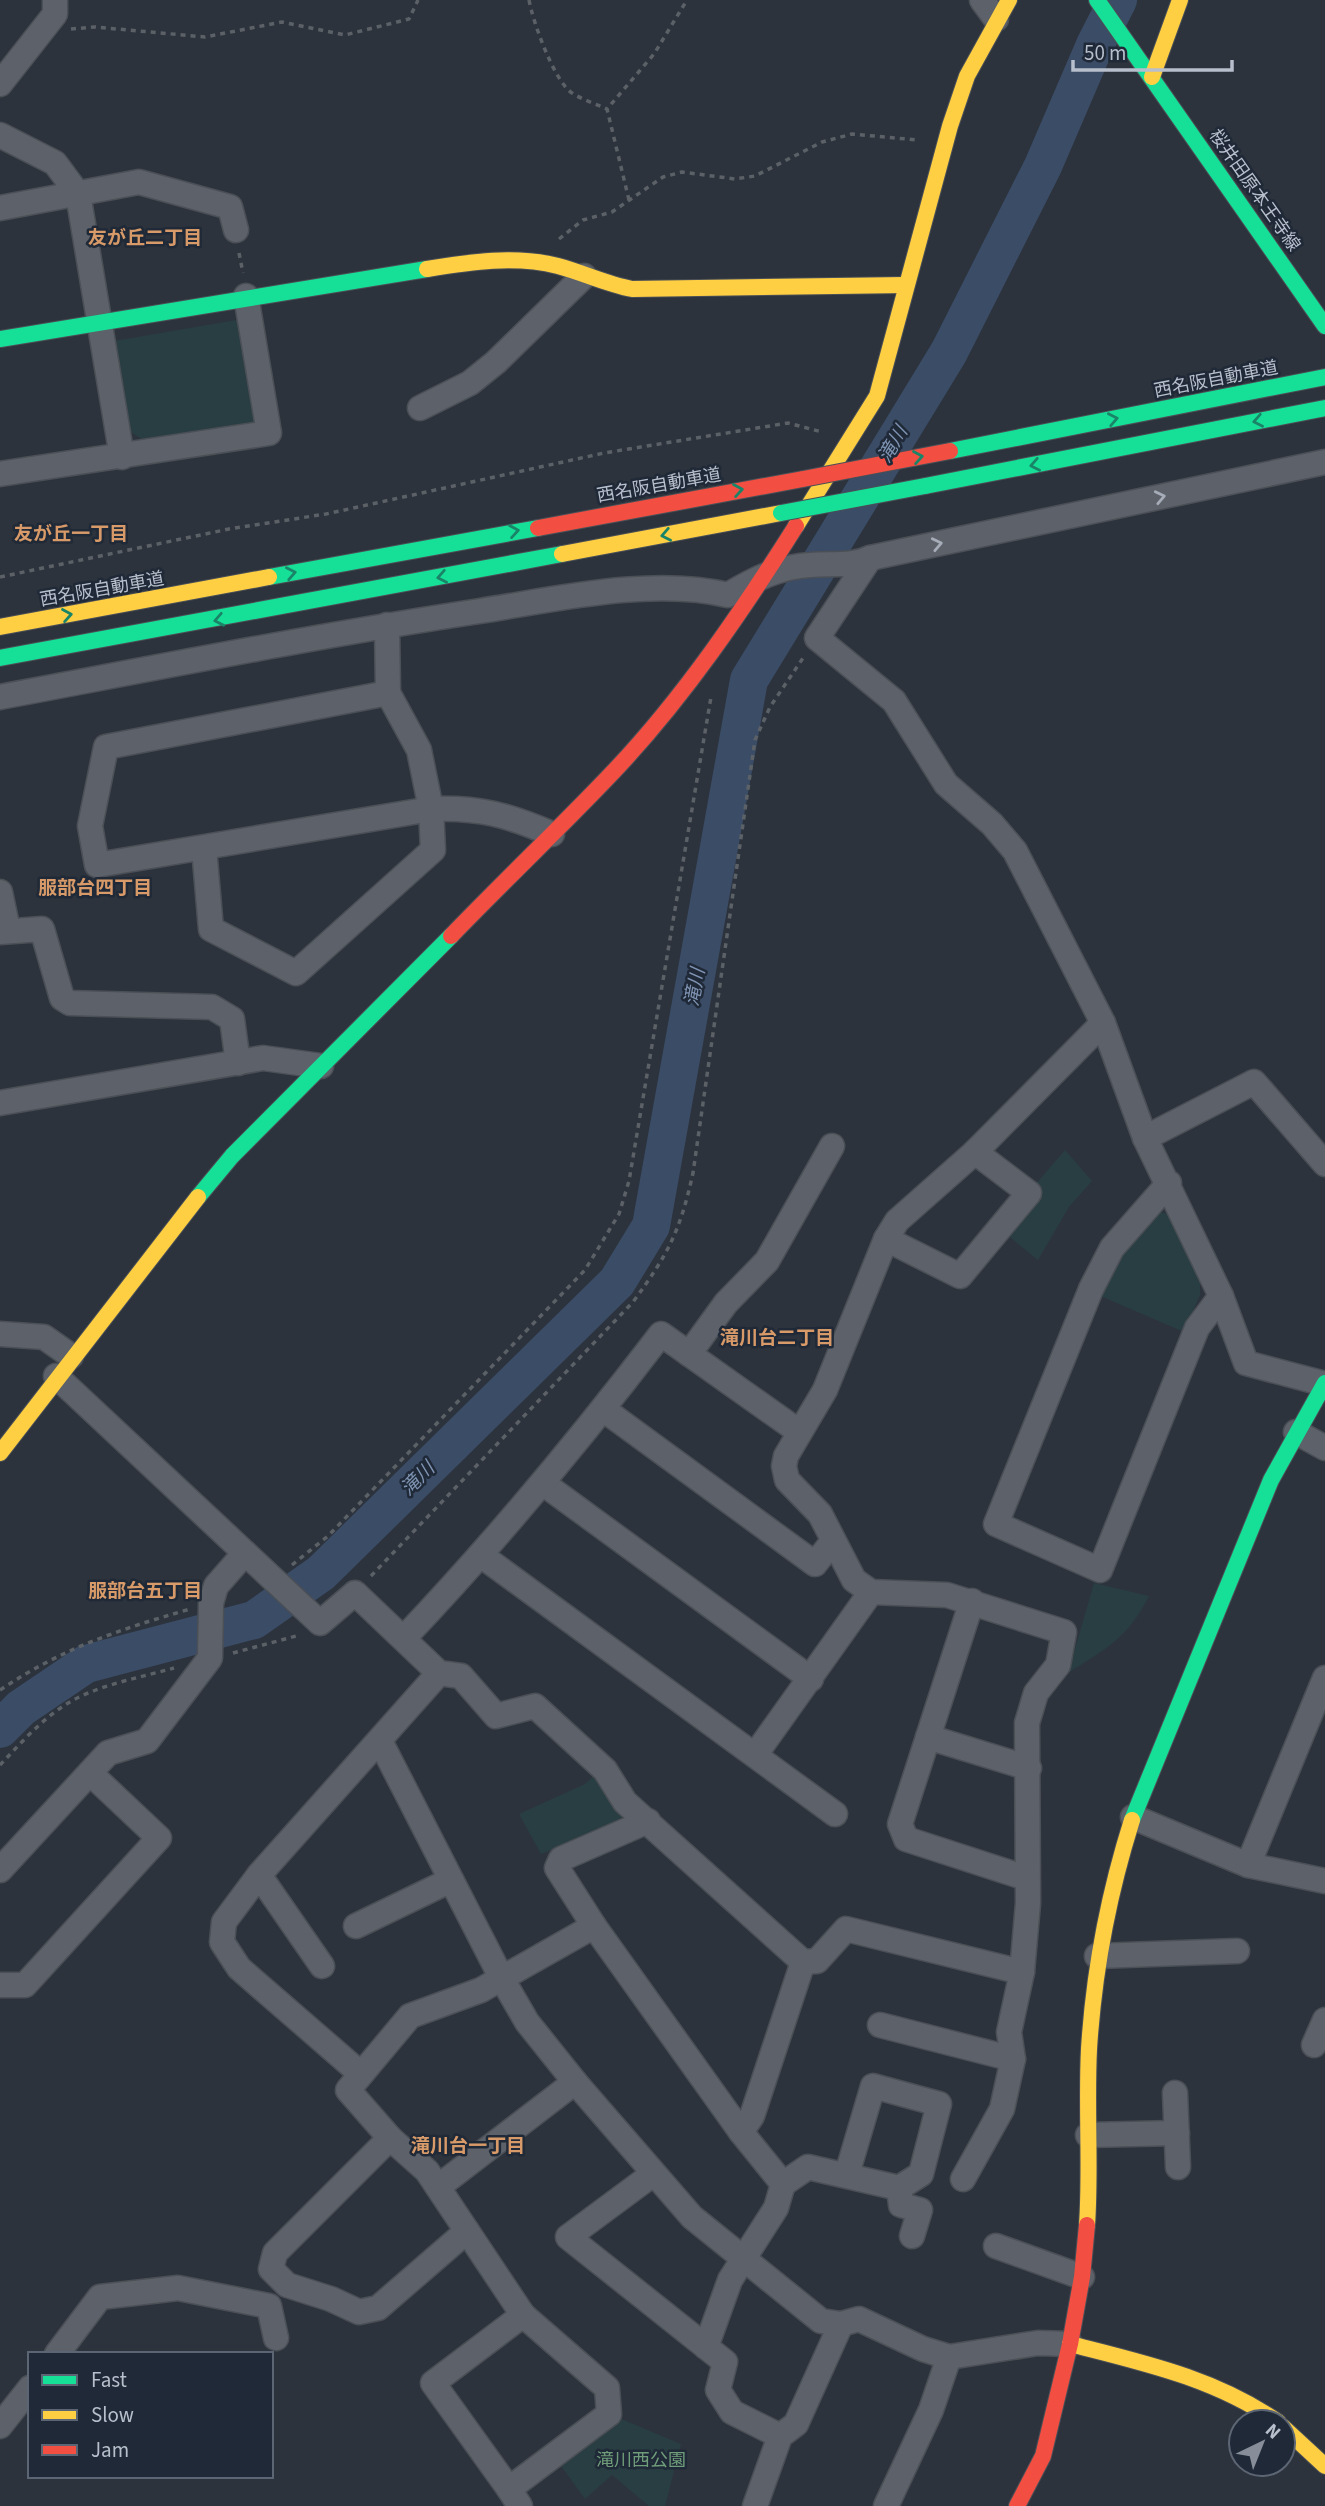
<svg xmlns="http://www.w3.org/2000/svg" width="1325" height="2506" viewBox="0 0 1325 2506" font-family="'Source Sans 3','Noto Sans JP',sans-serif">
	<rect width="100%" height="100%" fill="#2c333c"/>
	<!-- green -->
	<g fill="#293e42">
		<path d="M 242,319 L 262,428 L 152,446 L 128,430 L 114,341 Z"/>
		<path d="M 1065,1150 L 1092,1181 L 1069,1207 L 1038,1260 L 1006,1234 L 1034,1186 Z"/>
		<path d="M 1155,1211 L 1169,1214 L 1200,1279 L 1200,1295 L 1184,1332 L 1098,1295 L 1120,1254 Z"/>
		<path d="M 1094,1583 L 1149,1596 C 1127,1639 1107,1648 1068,1673 Z"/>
		<path d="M 596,1774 L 609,1790 L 622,1816 L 620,1823 L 541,1854 L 519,1814 L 585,1784 Z"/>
		<path d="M 619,2418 L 681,2444 L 665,2506 L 649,2506 L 612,2475 L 585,2499 L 559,2463 Z"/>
	</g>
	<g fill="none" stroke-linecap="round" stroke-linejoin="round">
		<!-- river -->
		<path stroke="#3b4c67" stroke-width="38" d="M 0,1729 L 21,1708 L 86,1664 L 254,1620 L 321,1573 L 617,1282 L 651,1226 L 749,680 L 949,352 L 1043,166 L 1095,45 L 1118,0"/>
		<!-- street casing -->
		<g stroke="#4b4f56" stroke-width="27">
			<g id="street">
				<path d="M 982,0 L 996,19"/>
				<path d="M 0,84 L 55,14 L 55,0"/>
				<path d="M 0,135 L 55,163 L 78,194 L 122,457"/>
				<path d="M 0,208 L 139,182 L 230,207 L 236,230"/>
				<path d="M 420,408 L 470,383 L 496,362 L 584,276"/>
				<path d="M 0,474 L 269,433 L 246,296"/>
				<path d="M 870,558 L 817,638 L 894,701 L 946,784 L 992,824 L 1015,851 L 1103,1023 L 1145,1138 L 1221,1296 L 1246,1363 L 1325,1384"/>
				<path d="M 388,693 L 106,747 L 90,826 L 97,865 L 431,809 C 479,807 508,815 552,834"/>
				<path d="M 0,697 C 160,667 320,635 480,611 C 557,599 652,577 728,595 C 755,579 778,567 810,565 C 831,563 851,567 870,558 L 1325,462"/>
				<path d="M 204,848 L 211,929 L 296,973 L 433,850 L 431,809 L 419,750 L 388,693 L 387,625"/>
				<path d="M 0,892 L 8,930"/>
				<path d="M 0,932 L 42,929 L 62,998 L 70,1003 L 212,1007 L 232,1019 L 238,1063"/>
				<path d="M 0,1103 L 263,1058 L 321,1066"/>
				<path d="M 1145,1138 L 1254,1082 L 1325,1164"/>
				<path d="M 1169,1183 L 1112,1248 L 1091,1289 L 996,1524 L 1100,1570 L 1197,1328 L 1221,1296"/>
				<path d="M 886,1239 L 960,1276 L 1029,1193 L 975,1152"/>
				<path d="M 0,1334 L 44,1337 L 71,1356"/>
				<path d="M 689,1354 L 726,1303 L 767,1261 L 832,1146"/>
				<path d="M 56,1376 L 320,1623 L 355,1593 L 439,1673 L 461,1676 L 496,1716 L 535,1706 L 605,1770 L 625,1802 L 803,1962 L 817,1961 L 846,1929 L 1022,1972 L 1028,1903 L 1027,1723 L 1036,1693 L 1058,1665 L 1064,1632 L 947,1595 L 871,1592 L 854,1580 L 820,1514 L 787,1480 L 784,1466 L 786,1456 L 825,1390 L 886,1239 L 897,1221 L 975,1152 L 1103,1023"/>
				<path d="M 603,1409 L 815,1564 L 833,1541"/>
				<path d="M 1296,1432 L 1325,1448"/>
				<path d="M 544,1484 L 811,1679"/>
				<path d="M 482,1556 L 835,1814"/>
				<path d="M 972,1601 L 900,1824 L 906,1839 L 1026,1878"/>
				<path d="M 404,1638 C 496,1541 580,1440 661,1334 L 798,1431"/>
				<path d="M 928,1737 L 1029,1768"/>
				<path d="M 380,1741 L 501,1977 L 527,2022 L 575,2082 L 692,2217 L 821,2321 L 841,2324 L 859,2319 L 923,2349 L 949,2357 L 1038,2343 L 1070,2344"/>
				<path d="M 755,1755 L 871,1592"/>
				<path d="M 1133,1817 L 1248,1865 L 1325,1881"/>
				<path d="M 1248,1865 L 1325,1678"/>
				<path d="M 0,1870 L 108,1753 L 147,1741 L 210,1658 L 211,1603 L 216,1586 L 245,1553"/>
				<path d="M 259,1875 L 322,1966"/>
				<path d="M 356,1926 L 451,1880"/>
				<path d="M 594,1926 L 741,2132"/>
				<path d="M 1097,1956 L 1237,1951"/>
				<path d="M 0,1985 L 25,1985 L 159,1838 L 90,1773"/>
				<path d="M 880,2025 L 1013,2059"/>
				<path d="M 1314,2045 L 1325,2020"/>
				<path d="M 361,2074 L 239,1968 L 222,1942 L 224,1922 L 259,1875 L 439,1673"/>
				<path d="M 1175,2093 L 1178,2167"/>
				<path d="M 1088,2135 L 1177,2133"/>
				<path d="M 390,2138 L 275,2253 L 271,2269 L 287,2285 L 331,2299 L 359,2312 L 378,2308 L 467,2231"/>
				<path d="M 653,2174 L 568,2237 L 725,2362 L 718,2390 L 732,2412 L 780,2436"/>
				<path d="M 963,2179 L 1002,2109 L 1013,2059 L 1009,2032 L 1022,1972"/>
				<path d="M 783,2184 L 808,2167 L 899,2188 L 921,2174 L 939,2104 L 873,2086 L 847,2174"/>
				<path d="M 438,2187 L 575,2082"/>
				<path d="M 899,2188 L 901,2205 L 920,2210 L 912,2236"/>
				<path d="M 996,2246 L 1082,2277"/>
				<path d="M 706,2347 L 730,2280 L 776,2208 L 783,2184 L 741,2132 L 752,2116 L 803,1962"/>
				<path d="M 57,2354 L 100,2297 L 178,2288 L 269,2306 L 276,2338"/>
				<path d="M 0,2426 L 30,2388"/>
				<path d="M 509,2489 L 433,2383 L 523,2315"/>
				<path d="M 520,2506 L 509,2489 L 609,2414 L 607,2388 L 523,2315 L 427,2171 L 390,2138 L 348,2090 L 410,2016 L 481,1990 L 594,1926 L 557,1868 L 561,1859 L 648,1821"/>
				<path d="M 755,2506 L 780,2436 L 796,2424 L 841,2324"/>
				<path d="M 886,2506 L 931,2410 L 949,2357"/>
			</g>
		</g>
		<!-- fast casing -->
		<g stroke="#4b4f56" stroke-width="18">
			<g id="fast">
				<path d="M 1097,0 L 1325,326"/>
				<path d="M 0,339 L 427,269"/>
				<path d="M 950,451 L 1325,377"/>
				<path d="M 925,486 L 1325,408"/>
				<path d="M 269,577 L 538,528"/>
				<path d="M 0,658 L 562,554"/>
				<path d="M 198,1197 L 232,1156 L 451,936"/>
				<path d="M 1132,1820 L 1271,1480 L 1325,1383"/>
			</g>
		</g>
		<!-- slow casing -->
		<g stroke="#4b4f56" stroke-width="18">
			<g id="slow">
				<path d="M 1152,77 L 1180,0"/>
				<path d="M 427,269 C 470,262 515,255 558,266 C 584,273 606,284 632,289 L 906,285"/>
				<path d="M 796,526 L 877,396 L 950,126 L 967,76 L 1009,0"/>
				<path d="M 562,554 L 781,513"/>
				<path d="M 0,627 L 269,577"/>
				<path d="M 0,1453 L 198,1197"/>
				<path d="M 1087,2225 C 1091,2167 1086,2107 1089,2049 C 1094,1969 1108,1896 1132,1820"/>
				<path d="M 1070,2344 C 1144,2363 1214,2378 1278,2422"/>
				<path d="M 1283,2427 L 1325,2466"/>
			</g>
		</g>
		<!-- jam casing -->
		<g stroke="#4b4f56" stroke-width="18">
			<g id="jam">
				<path d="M 538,528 L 803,479"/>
				<path d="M 451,936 C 505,880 562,826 615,770 C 684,697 743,610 796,526"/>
				<path d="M 1017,2506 L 1043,2456 L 1070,2344 L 1082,2277 L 1087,2225"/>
			</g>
		</g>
		<!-- path -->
		<g stroke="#5b6166" stroke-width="3.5" stroke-dasharray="5 5" stroke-linecap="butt">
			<path d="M 529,0 C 533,22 554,81 572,93 C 583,100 596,104 607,109"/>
			<path d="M 71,29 L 95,27 L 205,37 L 282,22 L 345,35 L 409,19 L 418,0"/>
			<path d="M 629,200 L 607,109 L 654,54 L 687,0"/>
			<path d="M 559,239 L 583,220 L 612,212 L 663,177 L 682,172 L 735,179 L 755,176 L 822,142 L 852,134 L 917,140"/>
			<path d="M 239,253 L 243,273"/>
			<path d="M 0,577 L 229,529 L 326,514 L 604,453 L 788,423 L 822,432"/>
			<path d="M 292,1565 L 328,1536 L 585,1270 L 619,1214 L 629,1181 L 711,697"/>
			<path d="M 371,1576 L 633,1302 C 668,1254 680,1232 693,1173 L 755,740 L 770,707 L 805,655"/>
			<path d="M 233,1653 L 300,1635"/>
			<path d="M 0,1690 C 63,1648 118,1630 190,1609"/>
			<path d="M 0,1765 C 20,1744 40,1721 65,1705 C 96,1685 139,1678 174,1668"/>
		</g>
		<!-- street -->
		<use href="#street" stroke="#5d626a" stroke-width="24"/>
		<!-- fast -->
		<use href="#fast" stroke="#16e098" stroke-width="16"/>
		<!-- slow -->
		<use href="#slow" stroke="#ffcf43" stroke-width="16"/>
		<!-- jam -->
		<use href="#jam" stroke="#f24e42" stroke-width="16"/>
		<!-- fast-bridge casing -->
		<g stroke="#494f57" stroke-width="18" stroke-linecap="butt">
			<path id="fast-bridge" d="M 781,513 L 925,486"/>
		</g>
		<!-- jam-bridge casing -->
		<g stroke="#494f57" stroke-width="18" stroke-linecap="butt">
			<path id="jam-bridge" d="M 803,479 L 950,451"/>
		</g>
		<!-- fast-bridge -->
		<use href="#fast-bridge" stroke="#16e098" stroke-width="16"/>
		<!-- jam-bridge -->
		<use href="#jam-bridge" stroke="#f24e42" stroke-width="16"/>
	</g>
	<!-- one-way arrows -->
	<defs><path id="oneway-chevron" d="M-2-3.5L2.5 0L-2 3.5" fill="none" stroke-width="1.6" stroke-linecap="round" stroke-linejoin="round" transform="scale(1.75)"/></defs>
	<g stroke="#1a8468">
		<use href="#oneway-chevron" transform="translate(1113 419) rotate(-11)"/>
		<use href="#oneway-chevron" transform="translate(1258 421) rotate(169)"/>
		<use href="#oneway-chevron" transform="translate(918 457) rotate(-10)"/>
		<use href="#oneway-chevron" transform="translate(1035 465) rotate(169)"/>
		<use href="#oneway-chevron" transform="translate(738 490) rotate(-10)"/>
		<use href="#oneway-chevron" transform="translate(514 531) rotate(-10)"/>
		<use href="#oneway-chevron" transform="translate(666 535) rotate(169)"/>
		<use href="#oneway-chevron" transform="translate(291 573) rotate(-11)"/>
		<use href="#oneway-chevron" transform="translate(442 577) rotate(169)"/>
		<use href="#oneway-chevron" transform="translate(67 615) rotate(-10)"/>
		<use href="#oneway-chevron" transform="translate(219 620) rotate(169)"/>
	</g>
	<g stroke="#a6acb8">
		<use href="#oneway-chevron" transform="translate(1160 497) rotate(-12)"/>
		<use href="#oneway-chevron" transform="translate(937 544) rotate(-12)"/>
	</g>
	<g text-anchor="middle" stroke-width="5" stroke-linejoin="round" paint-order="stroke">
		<!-- street labels -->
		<g font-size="18" fill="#b8bfcc" stroke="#1f2937">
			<text transform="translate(1255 190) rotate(55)" y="6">桜井田原本王寺線</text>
			<text transform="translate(1216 379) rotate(-11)" y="6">西名阪自動車道</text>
			<text transform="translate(659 485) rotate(-10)" y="6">西名阪自動車道</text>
			<text transform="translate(102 589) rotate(-10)" y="6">西名阪自動車道</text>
		</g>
		<!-- park labels -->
		<g font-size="18" fill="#6f9d7a" stroke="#1f2937">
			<text x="641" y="2466">滝川西公園</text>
		</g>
		<!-- neighbourhood labels -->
		<g font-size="19" font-weight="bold" fill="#d79a68" stroke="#1f2937">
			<text x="145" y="244">友が丘二丁目</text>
			<text x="71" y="540">友が丘一丁目</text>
			<text x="95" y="894">服部台四丁目</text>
			<text x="777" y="1344">滝川台二丁目</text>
			<text x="145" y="1597">服部台五丁目</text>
			<text x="468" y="2152">滝川台一丁目</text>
		</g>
		<!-- water labels -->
		<g font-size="19" font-style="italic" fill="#7f94b3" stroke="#1f2937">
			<text transform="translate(892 444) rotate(-59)" y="7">滝川</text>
			<text transform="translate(694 987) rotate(-80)" y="7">滝川</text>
			<text transform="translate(417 1478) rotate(-45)" y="7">滝川</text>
		</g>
	</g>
	<!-- legend -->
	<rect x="28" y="2352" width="245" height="126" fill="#1f2937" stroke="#5c6573" stroke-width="2"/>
	<rect x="42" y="2375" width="35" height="10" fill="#16e098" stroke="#5c6573" stroke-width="2"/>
	<text x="91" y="2387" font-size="21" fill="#b8bfcc">Fast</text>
	<rect x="42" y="2410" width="35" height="10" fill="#ffcf43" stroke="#5c6573" stroke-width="2"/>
	<text x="91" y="2422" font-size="21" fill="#b8bfcc">Slow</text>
	<rect x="42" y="2445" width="35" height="10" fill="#f24e42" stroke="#5c6573" stroke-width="2"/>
	<text x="91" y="2457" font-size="21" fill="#b8bfcc">Jam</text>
	<!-- north arrow -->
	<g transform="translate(1262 2443) rotate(43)"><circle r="33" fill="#1f2937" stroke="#5c6573" stroke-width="2"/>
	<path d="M0-5L12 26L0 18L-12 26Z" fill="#878e9a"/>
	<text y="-10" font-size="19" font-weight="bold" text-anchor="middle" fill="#b8bfcc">N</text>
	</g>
	<!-- scale -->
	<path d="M1073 60v10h159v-10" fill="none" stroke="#b8bfcc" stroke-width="3.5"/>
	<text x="1084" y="60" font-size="21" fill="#b8bfcc" stroke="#1f2937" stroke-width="5" paint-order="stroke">50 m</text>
</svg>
